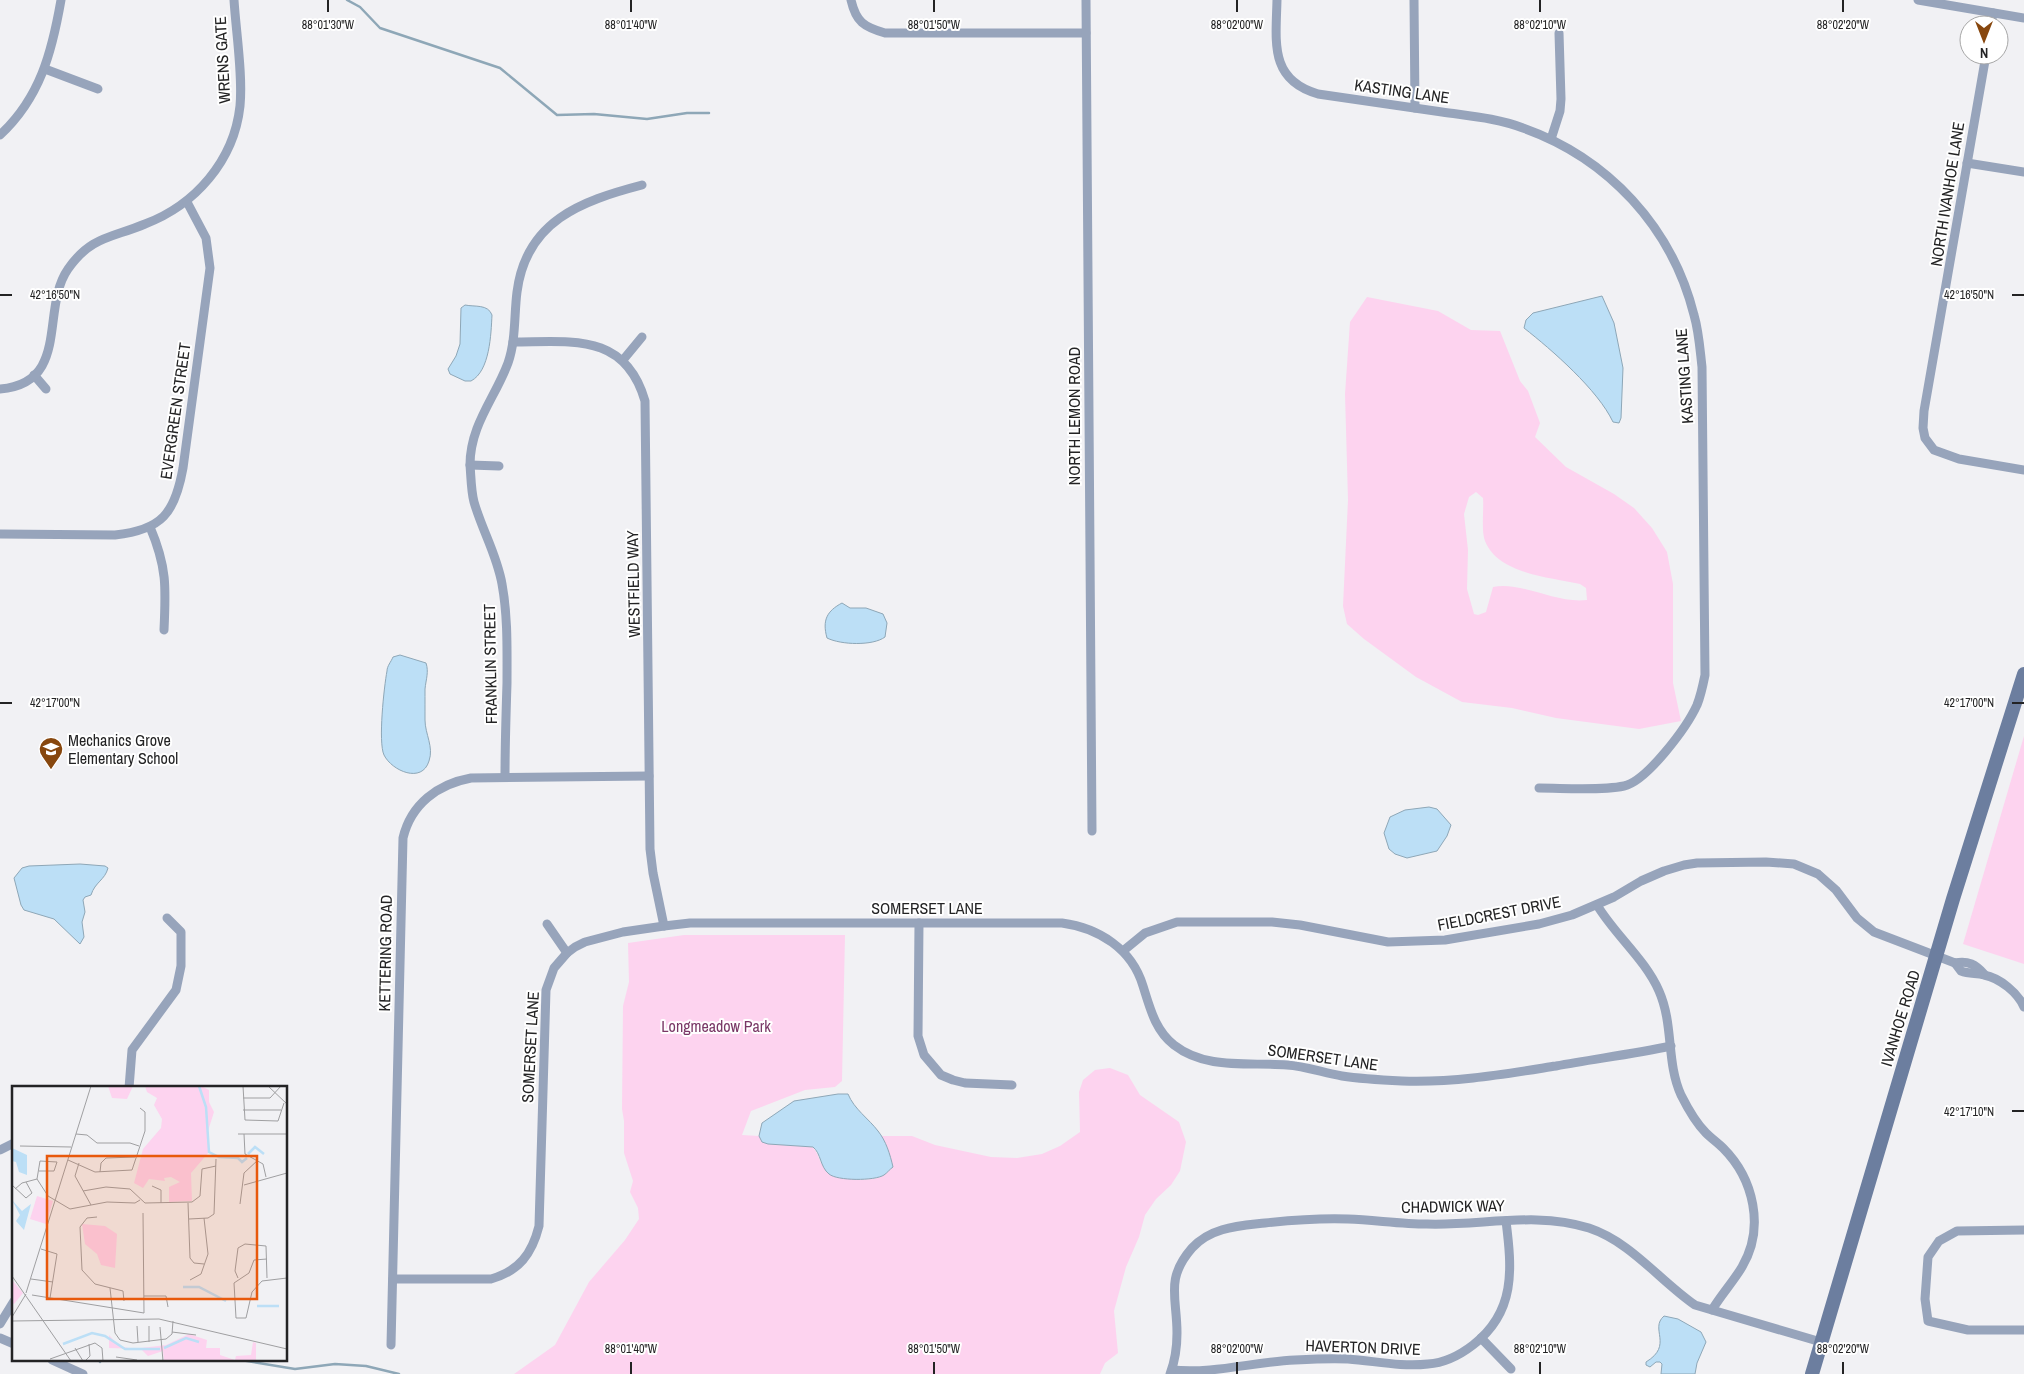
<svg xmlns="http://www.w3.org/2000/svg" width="2024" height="1374" viewBox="0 0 2024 1374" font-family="'Archivo Narrow',sans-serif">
	<rect width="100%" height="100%" fill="#f1f1f4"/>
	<!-- green -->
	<g fill="#fdd3ef" fill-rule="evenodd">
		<path d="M 1367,297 L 1438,311 L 1471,330 L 1500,331 L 1520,381 L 1528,391 L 1540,423 L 1535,437 L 1566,467 L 1614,494 L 1634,508 L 1652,528 L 1667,552 L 1673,584 L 1673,683 L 1681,721 L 1639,729 L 1556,718 L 1512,708 L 1462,702 L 1416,677 L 1364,639 L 1347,624 L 1343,606 L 1348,500 L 1345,394 L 1350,322 ZM 1476,492 L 1483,498 C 1484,509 1481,531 1485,541 C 1498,574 1549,577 1580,584 L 1586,588 L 1587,600 C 1556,604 1521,581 1493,587 L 1486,612 L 1478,615 L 1474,614 L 1467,589 L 1468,550 L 1464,514 L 1469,497 Z"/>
		<path d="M 2024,736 L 2024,964 L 1963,944 Z"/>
		<path d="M 684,935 L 845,935 L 842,1081 L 835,1087 L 805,1090 L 751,1111 L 742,1135 L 759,1136 L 762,1142 L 768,1144 L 812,1147 C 819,1152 818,1161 824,1167 C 835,1179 871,1184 884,1175 C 887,1173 890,1169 893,1167 L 886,1144 L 881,1136 L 912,1136 L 935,1145 L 991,1157 L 1017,1158 L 1042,1154 L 1060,1146 L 1080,1132 L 1079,1092 L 1083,1080 L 1095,1070 L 1110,1068 L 1128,1075 L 1140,1095 L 1179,1122 L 1186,1142 L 1180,1171 L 1171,1185 L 1156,1199 L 1145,1215 L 1139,1237 L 1126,1267 L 1114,1311 L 1118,1353 L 1105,1363 L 1100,1374 L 514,1374 L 555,1345 L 589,1282 L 625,1240 L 639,1219 L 638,1208 L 630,1192 L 633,1181 L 624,1153 L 624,1121 L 622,1109 L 623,1006 L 629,982 L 628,943 Z"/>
	</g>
	<!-- water -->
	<g fill="#bcdff6" stroke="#8ea7b7">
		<path d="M 1602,296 L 1614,323 L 1623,368 L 1621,418 L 1619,423 L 1613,422 C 1598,390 1552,350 1524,328 L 1526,320 L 1533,313 Z"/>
		<path d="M 465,305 C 475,307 488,304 492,315 C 491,334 490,371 471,381 L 465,381 L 450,374 L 448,369 L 456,356 L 460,344 L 461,308 Z"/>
		<path d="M 842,603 L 850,608 L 866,608 L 883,614 L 887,623 L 885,637 C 873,646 841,645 827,638 C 822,620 827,611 842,603 Z"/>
		<path d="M 400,655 L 426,663 C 429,672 426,679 425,689 C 425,699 425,709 425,720 C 425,734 434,747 429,761 C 422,784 392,771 384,755 C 378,742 384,687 387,671 C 387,666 391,662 393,657 Z"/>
		<path d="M 1429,807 L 1437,809 L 1451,825 L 1447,836 L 1437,851 L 1407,858 L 1395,854 L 1389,849 L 1384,833 L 1390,817 L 1405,810 Z"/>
		<path d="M 80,864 L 105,866 L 108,868 C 105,880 95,882 91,895 L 85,897 L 83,900 L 85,912 L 82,922 L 84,937 L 80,944 L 54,919 L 24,910 L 21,905 L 14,878 L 22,868 L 29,866 Z"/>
		<path d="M 838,1094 L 848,1094 C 854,1109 869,1119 878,1131 C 886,1141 890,1154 893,1167 C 890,1169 887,1173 884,1175 C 875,1181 837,1181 829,1174 C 820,1167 821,1153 813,1147 L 768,1144 L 762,1142 L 759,1136 L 762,1123 L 794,1101 Z"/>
		<path d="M 1664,1316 L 1678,1319 L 1701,1332 L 1706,1342 L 1697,1363 L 1695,1374 L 1661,1374 L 1662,1364 L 1660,1362 L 1656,1362 L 1650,1367 L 1646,1365 L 1646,1362 C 1674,1345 1649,1329 1664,1316 Z"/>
	</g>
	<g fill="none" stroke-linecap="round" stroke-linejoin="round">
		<!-- stream -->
		<g stroke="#8ea7b7" stroke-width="2.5">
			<path d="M 347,0 L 360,7 L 380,28 L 500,68 L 557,115 L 594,114 L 647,119 L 687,113 L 709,113"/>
			<path d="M 241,1360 L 295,1369 L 335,1364 L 366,1366 L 399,1374"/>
			<path d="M 100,1362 L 101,1360"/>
		</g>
		<!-- street -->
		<g stroke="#97a4bb" stroke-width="9">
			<path d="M 851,0 C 856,22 864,27 885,33 L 1086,33"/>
			<path d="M 1086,0 L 1092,831"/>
			<path d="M 1277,0 C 1276,42 1269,80 1318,94 C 1360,100 1401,106 1442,112 C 1469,116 1497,118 1523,128 C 1608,158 1672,227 1694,315 C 1699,332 1700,350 1702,367 L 1705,675 C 1703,685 1701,695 1697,705 C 1687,727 1647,781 1624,786 C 1601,791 1563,788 1539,788"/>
			<path d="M 1414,0 L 1415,108"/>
			<path d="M 1918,0 L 2024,18"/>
			<path d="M 1991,25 L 1993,13"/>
			<path d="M 1986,55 L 1924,411 L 1923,428 L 1925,438 L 1934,450 L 1959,459 L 2024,470"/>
			<path d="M 45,69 L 98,89"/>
			<path d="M 0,135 C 40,98 52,52 61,0"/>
			<path d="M 1551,139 L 1560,111 L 1561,99 L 1559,33"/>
			<path d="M 1967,163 L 2024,172"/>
			<path d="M 513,342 C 571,342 625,332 645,401 L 650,849 L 653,873 L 664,926"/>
			<path d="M 623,360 L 642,337"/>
			<path d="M 34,375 L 46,389"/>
			<path d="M 0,389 C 71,383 40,309 68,269 C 91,236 112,238 145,224 C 195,205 234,161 240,106 C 243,75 236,32 234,0"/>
			<path d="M 470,465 L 499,466"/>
			<path d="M 150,527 C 167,567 166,587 164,630"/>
			<path d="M 0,534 L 115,535 C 162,530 175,513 183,468 L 210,268 L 206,238 L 187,202"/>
			<path d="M 505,777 C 505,746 506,714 507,683 C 507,650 508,617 502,584 C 497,555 482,530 474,502 C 471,491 471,476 470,465 C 470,425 495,398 508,363 C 516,340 514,315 517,292 C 526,221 581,201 642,185"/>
			<path d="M 1597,905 C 1615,935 1645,959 1659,991 C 1674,1025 1666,1062 1681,1095 C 1688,1109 1695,1122 1706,1133 C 1711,1138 1718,1143 1723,1148 C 1754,1179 1765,1228 1742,1267 C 1733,1282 1721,1295 1712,1310"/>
			<path d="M 919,923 L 918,1036 L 924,1055 L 941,1075 L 953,1080 L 965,1083 L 1012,1085"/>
			<path d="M 547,924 L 567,953"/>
			<path d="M 1123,951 L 1145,933 L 1177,922 L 1272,922 L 1300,925 L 1388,942 L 1445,940 L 1539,924 L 1572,915 L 1614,897 L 1641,881 L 1664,871 L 1684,865 L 1697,863 L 1766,862 L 1794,864 L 1818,874 L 1836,890 L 1857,918 L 1874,932 L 1955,963 C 1968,960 1976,965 1984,974"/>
			<path d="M 1955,963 L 1961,971 C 1969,974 1977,973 1984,975 C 2000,978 2018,993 2024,1007"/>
			<path d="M 129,1088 L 132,1050 L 176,990 L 181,966 L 181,932 L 167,918"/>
			<path d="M 0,1150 L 14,1143"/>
			<path d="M 2024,1230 L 1957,1231 L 1939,1241 L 1928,1257 L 1925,1299 L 1928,1321 L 1968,1330 L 2024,1330"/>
			<path d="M 393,1279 L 491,1279 C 519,1271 532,1254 539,1226 L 546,990 L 554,968 L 567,953 L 575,947 L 585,942 L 623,932 L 664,926 L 690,923 L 1062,923 C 1099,928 1132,949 1143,986 C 1150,1008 1155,1030 1174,1045 C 1206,1070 1248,1062 1287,1065 C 1305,1066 1324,1073 1342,1076 C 1362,1079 1382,1080 1402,1081 C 1454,1083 1505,1074 1556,1066 C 1594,1059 1633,1054 1671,1046"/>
			<path d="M 0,1324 L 14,1301"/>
			<path d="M 0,1338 L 14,1344"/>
			<path d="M 1481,1338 L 1511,1369"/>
			<path d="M 391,1345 L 403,838 C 411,804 438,784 471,778 L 649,776"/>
			<path d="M 52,1360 L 83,1374"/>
			<path d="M 1172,1370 C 1215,1374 1252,1362 1295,1360 C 1313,1359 1331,1358 1348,1359 C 1375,1361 1401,1367 1428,1364 C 1444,1363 1460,1355 1473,1345 C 1516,1312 1512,1269 1506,1221"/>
			<path d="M 1170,1374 C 1175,1361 1177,1347 1177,1333 C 1177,1297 1165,1279 1192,1248 C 1211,1227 1239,1226 1265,1223 C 1293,1220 1321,1218 1348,1219 C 1375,1220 1401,1224 1427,1224 C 1481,1226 1536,1211 1589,1228 C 1631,1242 1659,1280 1695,1305 L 1821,1342"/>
		</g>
		<!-- secondary -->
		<path stroke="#6c7e9f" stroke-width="14" d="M 1812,1374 L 1953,899 L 2024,674"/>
	</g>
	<!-- ticks -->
	<path fill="none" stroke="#232324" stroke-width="2" d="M 328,0 L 328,12M 631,0 L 631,12M 934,0 L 934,12M 1237,0 L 1237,12M 1540,0 L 1540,12M 1843,0 L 1843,12M 0,295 L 12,295M 2012,295 L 2024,295M 0,703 L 12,703M 2012,703 L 2024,703M 2012,1111 L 2024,1111M 631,1362 L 631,1374M 934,1362 L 934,1374M 1237,1362 L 1237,1374M 1540,1362 L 1540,1374M 1843,1362 L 1843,1374"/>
	<!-- icons -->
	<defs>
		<g id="school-pin" transform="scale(1.25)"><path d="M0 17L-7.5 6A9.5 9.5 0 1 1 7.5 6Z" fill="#87470e" stroke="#fff"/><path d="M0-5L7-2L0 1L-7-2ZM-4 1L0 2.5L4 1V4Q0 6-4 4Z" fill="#fff"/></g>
	</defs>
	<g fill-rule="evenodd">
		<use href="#school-pin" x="51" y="749"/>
	</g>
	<g text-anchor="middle" stroke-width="4" stroke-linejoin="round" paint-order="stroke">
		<!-- street labels -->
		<g font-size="16" fill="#232324" stroke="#fff">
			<text transform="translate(222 60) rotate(-93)" y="6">WRENS GATE</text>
			<text transform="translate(1402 91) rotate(8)" y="6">KASTING LANE</text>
			<text transform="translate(1947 194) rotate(-81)" y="6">NORTH IVANHOE LANE</text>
			<text transform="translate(1684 376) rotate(-94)" y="6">KASTING LANE</text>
			<text transform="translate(175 411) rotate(-82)" y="6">EVERGREEN STREET</text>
			<text transform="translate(1074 416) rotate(-90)" y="6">NORTH LEMON ROAD</text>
			<text transform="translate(633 584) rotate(-91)" y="6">WESTFIELD WAY</text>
			<text transform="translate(490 664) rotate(-91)" y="6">FRANKLIN STREET</text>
			<text x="927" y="914">SOMERSET LANE</text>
			<text transform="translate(1499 913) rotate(-11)" y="6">FIELDCREST DRIVE</text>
			<text transform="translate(385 953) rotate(-89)" y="6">KETTERING ROAD</text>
			<text transform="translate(1900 1018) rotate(-73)" y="6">IVANHOE ROAD</text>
			<text transform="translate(530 1047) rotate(-87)" y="6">SOMERSET LANE</text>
			<text transform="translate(1323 1057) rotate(8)" y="6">SOMERSET LANE</text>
			<text transform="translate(1453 1206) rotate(-1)" y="6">CHADWICK WAY</text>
			<text transform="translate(1363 1347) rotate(2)" y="6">HAVERTON DRIVE</text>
		</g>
		<!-- poi labels -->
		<g font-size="16" fill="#232324" stroke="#fff" text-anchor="start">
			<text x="68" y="746">Mechanics Grove<tspan x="68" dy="18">Elementary School</tspan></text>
		</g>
		<!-- park labels -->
		<g font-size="16" fill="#793766" stroke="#fff">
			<text x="716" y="1032">Longmeadow Park</text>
		</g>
	</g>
	<!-- overview -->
	<g transform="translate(12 1086)">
		<rect width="275" height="275" fill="#f1f1f4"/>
		<path d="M 96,0 L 121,0 L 115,13 L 100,12 ZM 133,0 L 189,0 L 197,4 L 197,16 L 202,26 L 196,45 L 197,66 L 179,87 L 180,115 L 157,116 L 157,101 L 168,96 L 159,91 L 152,92 L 153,95 L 137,93 L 131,102 L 122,97 L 131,63 L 149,42 L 150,33 L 142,19 L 145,12 L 135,6 ZM 25,110 L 41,115 L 34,138 L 18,133 ZM 70,138 L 93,140 L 105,148 L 103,182 L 89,179 L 85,168 L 73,158 ZM 0,194 L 11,207 L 2,218 L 0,217 ZM 177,248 L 195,254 L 194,262 L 208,262 L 208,269 L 223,274 L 224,270 L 239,269 L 241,256 L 244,257 L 244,275 L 152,275 L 151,265 L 136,270 L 129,263 L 97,262 L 97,249 L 107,260 L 121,263 L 154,259 Z" fill="#fdd3ef"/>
		<path d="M 0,62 L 15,69 L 15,89 L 7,86 L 4,76 L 0,75 ZM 0,114 L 10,125 L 19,118 L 12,144 L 4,135 L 8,129 Z" fill="#bcdff6"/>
		<path fill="none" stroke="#bcdff6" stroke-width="2.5" d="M 187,0 L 194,21 L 197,66 L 207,71 L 226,72 L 230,76 L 235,72M 236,68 L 243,61 L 252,68M 171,201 L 187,201 L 214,215M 245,220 L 267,220M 51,258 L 80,247 L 93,250 L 113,263 L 148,263M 152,262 L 174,252 L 187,256"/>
		<path fill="none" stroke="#9f9fa1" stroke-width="1" d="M 231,0 L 233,34M 256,0 L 275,18M 231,12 L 258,12 L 269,0M 231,24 L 269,24M 233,34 L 266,35 L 272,17M 64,48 L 75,49 L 85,57 L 118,57 L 127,60M 226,48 L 275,48M 232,48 L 233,68 L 251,78 L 254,91M 8,60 L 59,61M 56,74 L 83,86 L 120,84 L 133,45 L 133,26 L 128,22M 67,77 L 63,90 L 79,119M 88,86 L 89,77 L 94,72 L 123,71M 25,93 L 36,110 L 58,123 L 95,116 L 123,117 L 128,114M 0,99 L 14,112 L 20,107 L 14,96M 232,99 L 275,87M 140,100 L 149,104 L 149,117M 3,103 L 10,97 L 25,93 L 28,75 L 45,76 L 42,85 L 27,85M 71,105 L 94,101 L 118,103 L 133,117 L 180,116 L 188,110 L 190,83 L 204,80M 176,117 L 178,172 L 182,177 L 192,178M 228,118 L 232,87 L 246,74M 85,131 L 75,132 L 68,141 L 70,184 L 83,198 L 111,205 L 112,215M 177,133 L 196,132 L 202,128 L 204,73M 29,163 L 45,168 L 38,212M 255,173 L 242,174 L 237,187 L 222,197 L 224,232 L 234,232 L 240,206 L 250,195 L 275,192M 0,190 L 59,275M 226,192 L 223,185 L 226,162 L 233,158 L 254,160 L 255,192M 19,193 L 41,196M 178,194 L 189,188 L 196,168 L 192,132M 98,202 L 103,247 L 108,254 L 121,257 L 154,253 L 160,248 L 161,235M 14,207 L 79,0M 20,209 L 132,227 L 131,127M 132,210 L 154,210 L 156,221M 0,231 L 14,208M 0,235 L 147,233 L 275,263M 125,240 L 126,256M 137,240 L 137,256M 148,241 L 151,275M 160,246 L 184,249M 63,262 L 71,275M 104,271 L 125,274M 38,273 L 83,257 L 90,262 L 91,275M 73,275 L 78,270 L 77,258"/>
		<path fill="#e8590c" fill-opacity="0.15" stroke="#e8590c" stroke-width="2.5" d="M 35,70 L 245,70 L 245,213 L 35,213 Z"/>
		<rect width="275" height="275" fill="none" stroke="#232324" stroke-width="2.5"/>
	</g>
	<g font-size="12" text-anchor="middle" fill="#232324" stroke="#fff" stroke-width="4" stroke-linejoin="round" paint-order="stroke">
		<text x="328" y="29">88°01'30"W</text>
		<text x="631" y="29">88°01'40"W</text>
		<text x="934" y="29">88°01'50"W</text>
		<text x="1237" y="29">88°02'00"W</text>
		<text x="1540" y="29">88°02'10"W</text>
		<text x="1843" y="29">88°02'20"W</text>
		<text x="1969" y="299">42°16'50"N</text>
		<text x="55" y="299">42°16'50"N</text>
		<text x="1969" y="707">42°17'00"N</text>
		<text x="55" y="707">42°17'00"N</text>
		<text x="1969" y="1116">42°17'10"N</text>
		<text x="631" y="1353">88°01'40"W</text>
		<text x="934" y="1353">88°01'50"W</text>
		<text x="1237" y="1353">88°02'00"W</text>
		<text x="1540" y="1353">88°02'10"W</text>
		<text x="1843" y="1353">88°02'20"W</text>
	</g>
	<!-- north arrow -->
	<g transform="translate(1984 40) rotate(180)"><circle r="24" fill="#ffffff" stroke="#a7a7a7"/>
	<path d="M0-4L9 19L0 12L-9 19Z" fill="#87470e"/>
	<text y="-8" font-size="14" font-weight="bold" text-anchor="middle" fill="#232324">N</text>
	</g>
</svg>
